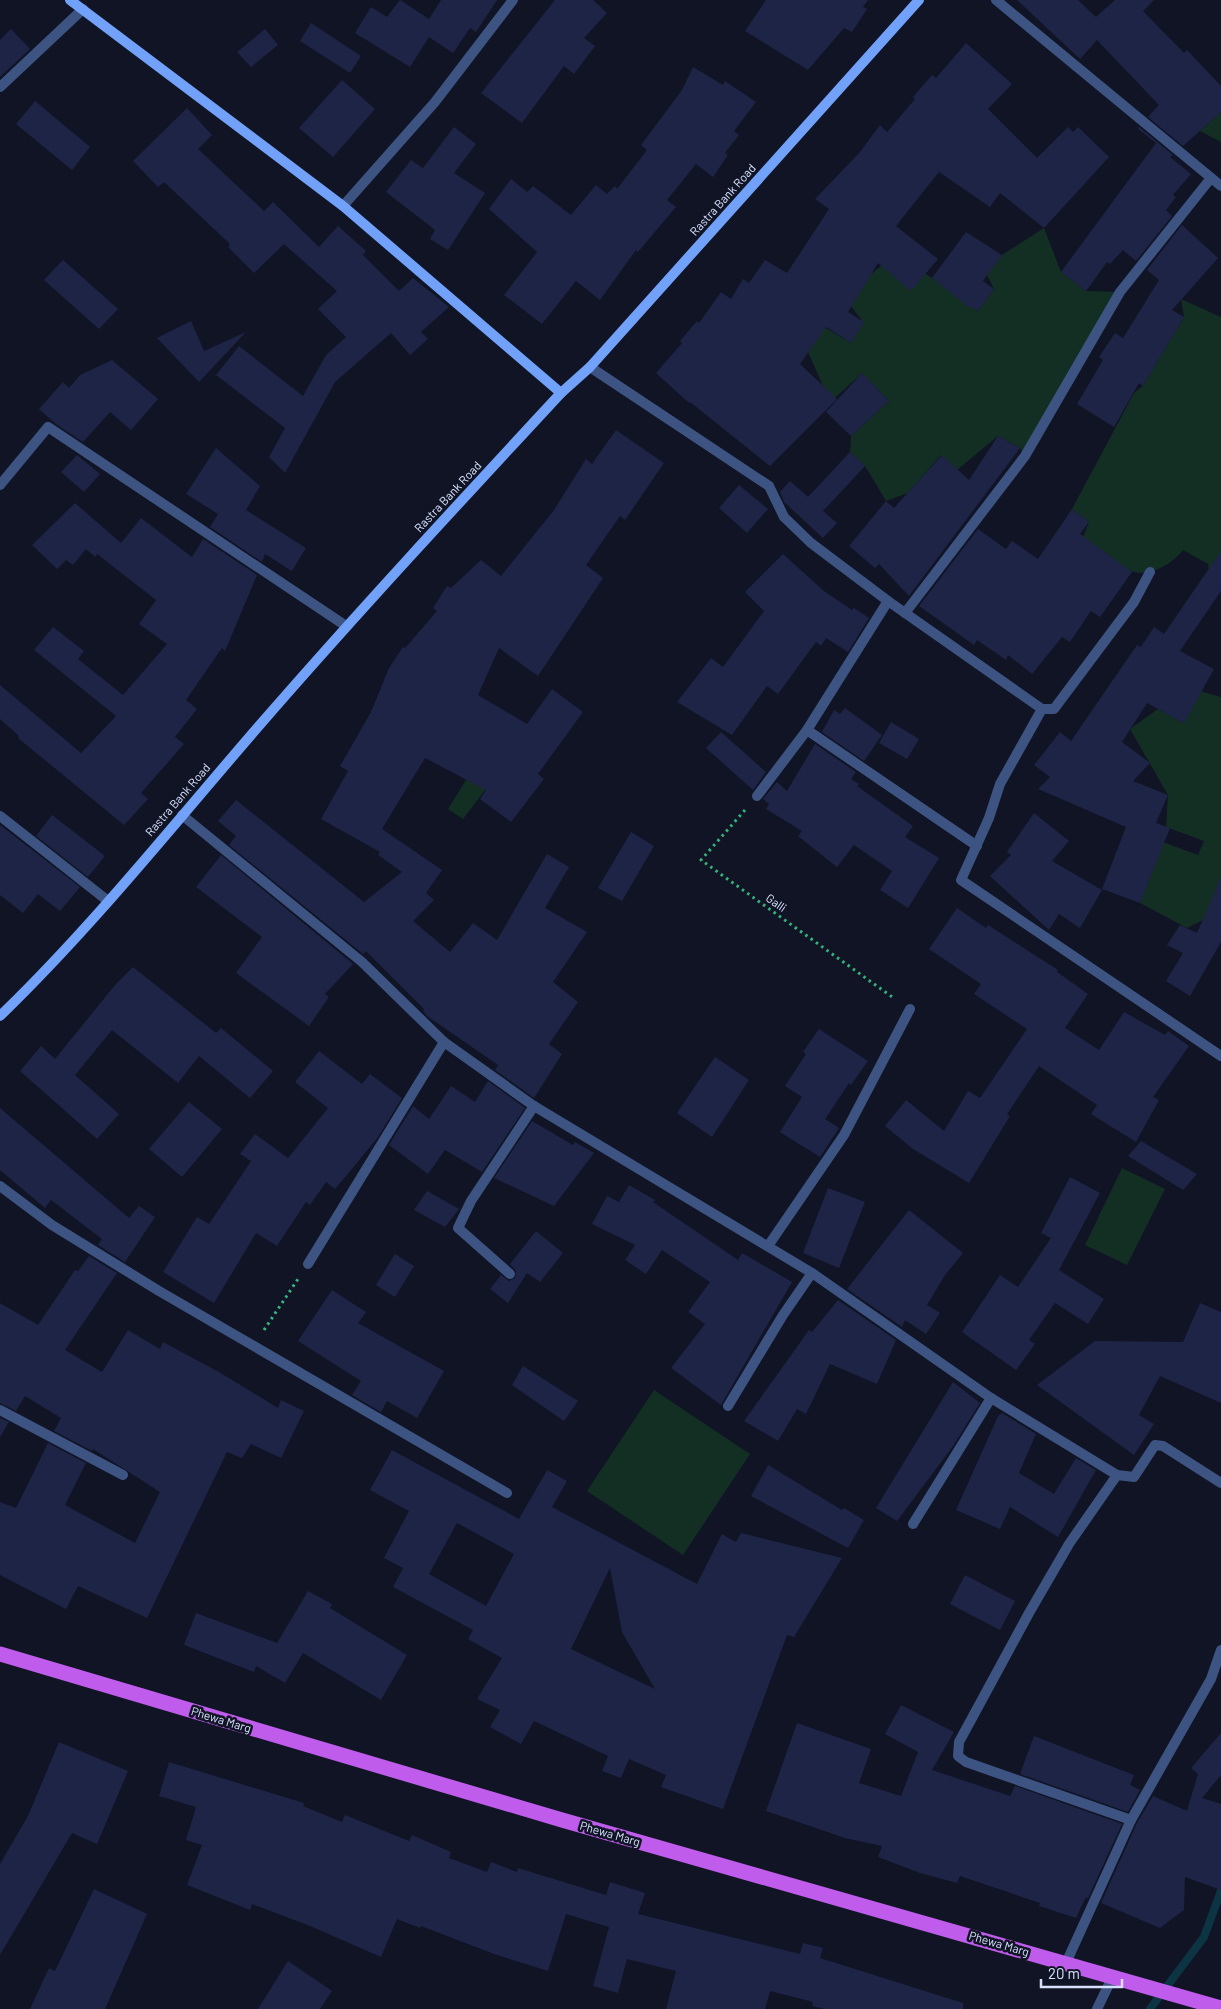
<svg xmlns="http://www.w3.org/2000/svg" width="1221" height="2009" viewBox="0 0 1221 2009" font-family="Barlow,sans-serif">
	<rect width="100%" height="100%" fill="#101425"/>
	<!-- green -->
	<g fill="#132f24">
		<path d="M 1221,112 L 1221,142 L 1200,131 Z"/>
		<path d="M 1044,228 L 1061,272 L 1086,291 L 1120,292 L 1025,456 L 1020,448 L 998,436 L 957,470 L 941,455 L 908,493 L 886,501 L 865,466 L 850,452 L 851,436 L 889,401 L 862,373 L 835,398 L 823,386 L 808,352 L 819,324 L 851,343 L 863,322 L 851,306 L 871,274 L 897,253 L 978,311 L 994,289 L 987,275 L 1002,255 Z"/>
		<path d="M 1181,299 L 1221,317 L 1221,555 L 1209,570 L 1208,564 L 1183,550 C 1174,563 1148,578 1131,571 C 1122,567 1113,558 1105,552 L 1076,555 L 1089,522 L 1072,509 L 1134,393 L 1143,386 L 1184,317 Z"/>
		<path d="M 1200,691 L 1221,697 L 1221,880 L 1203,920 L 1187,928 L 1140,903 L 1155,865 L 1160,841 L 1198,855 L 1204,841 L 1166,827 L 1168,795 L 1130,729 L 1158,709 L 1184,723 Z"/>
		<path d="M 492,738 L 515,751 L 463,819 L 448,809 Z"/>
		<path d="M 1122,1168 L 1165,1189 L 1127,1265 L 1085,1245 Z"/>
		<path d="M 654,1390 L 750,1454 L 683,1555 L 587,1491 Z"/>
	</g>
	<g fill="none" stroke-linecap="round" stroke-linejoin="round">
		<!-- stream -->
		<path stroke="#0c3442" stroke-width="8" d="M 1150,2009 L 1204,1937 L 1221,1891"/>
	</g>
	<!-- building -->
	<g fill="#1d2446" fill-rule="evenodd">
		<path d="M 400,0 L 429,19 L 441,0 L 497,0 L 476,32 L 470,28 L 453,53 L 429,37 L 410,67 L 355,33 L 371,7 L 387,17 Z"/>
		<path d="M 555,0 L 593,0 L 607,13 L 584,38 L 595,46 L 574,74 L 564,66 L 522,123 L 481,93 Z"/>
		<path d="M 766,0 L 868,0 L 863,7 L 867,9 L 852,32 L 844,28 L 808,70 L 745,31 Z"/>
		<path d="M 1017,0 L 1078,0 L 1096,17 L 1115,0 L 1154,0 L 1143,11 L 1184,53 L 1187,50 L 1221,86 L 1221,112 L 1183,146 L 1148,117 L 1159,105 L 1097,40 L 1080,59 Z"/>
		<path d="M 311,23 L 361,56 L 350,73 L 300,41 Z"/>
		<path d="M 11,29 L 30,49 L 0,77 L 0,40 Z"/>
		<path d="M 265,29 L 278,45 L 251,67 L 237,52 Z"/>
		<path d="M 966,43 L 1012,84 L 988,109 L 1037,158 L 1068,127 L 1073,132 L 1078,127 L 1109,157 L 1044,228 L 1000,193 L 990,207 L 939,172 L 896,226 L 938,259 L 911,291 L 878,263 L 848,312 L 864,322 L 851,343 L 826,327 L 800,364 L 837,399 L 770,466 L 690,402 L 689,403 L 656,373 L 682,343 L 680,341 L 697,321 L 699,323 L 721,292 L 731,299 L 743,279 L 749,283 L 765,260 L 787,273 L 829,209 L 815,199 L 860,152 L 880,125 L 887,132 L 915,99 L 913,97 L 932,75 L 936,78 Z"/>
		<path d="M 693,67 L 723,85 L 725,81 L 756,102 L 734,131 L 739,135 L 725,153 L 728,155 L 713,177 L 696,164 L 667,200 L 676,207 L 638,252 L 636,250 L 600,300 L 576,281 L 542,324 L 504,295 L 537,252 L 489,209 L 511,179 L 527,192 L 533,186 L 571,215 L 596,185 L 607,194 L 615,186 L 617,189 L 647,150 L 641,145 L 682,90 Z"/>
		<path d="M 342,80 L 375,109 L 333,157 L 299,128 Z"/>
		<path d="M 35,101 L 90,147 L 72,170 L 16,124 Z"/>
		<path d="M 187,108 L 212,135 L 198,149 L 264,211 L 273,202 L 319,247 L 338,226 L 366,251 L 363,255 L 399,291 L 413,278 L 449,307 L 421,332 L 428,339 L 410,355 L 391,333 L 335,382 L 285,473 L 269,457 L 285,428 L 216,375 L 239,346 L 303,396 L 326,355 L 346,337 L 318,309 L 337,291 L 284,244 L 254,273 L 228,247 L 230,244 L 164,182 L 158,187 L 133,161 Z"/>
		<path d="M 454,127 L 476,144 L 454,173 L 485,193 L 448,250 L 430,239 L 435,230 L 386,192 L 411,160 L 423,168 Z"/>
		<path d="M 1139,127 L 1173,155 L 1170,157 L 1191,174 L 1173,195 L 1176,197 L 1166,210 L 1172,216 L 1136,261 L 1123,250 L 1110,264 L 1107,262 L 1086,291 L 1061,272 L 1156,143 L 1138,129 Z"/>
		<path d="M 1182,225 L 1218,258 L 1172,310 L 1184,317 L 1143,386 L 1139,383 L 1114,427 L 1077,404 L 1103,360 L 1099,357 L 1115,333 L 1123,338 L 1159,280 L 1147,270 Z"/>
		<path d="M 966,232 L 1002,255 L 983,281 L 994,289 L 978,311 L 972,307 L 970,308 L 932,278 Z"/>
		<path d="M 63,260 L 118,309 L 99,329 L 44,280 Z"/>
		<path d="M 191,321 L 204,351 L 246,332 L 199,382 L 157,338 Z"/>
		<path d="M 112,360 L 158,399 L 131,430 L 110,412 L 83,442 L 56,424 L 39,409 L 63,382 L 69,388 L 80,375 Z"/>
		<path d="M 862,373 L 889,401 L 851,436 L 826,412 Z"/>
		<path d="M 616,430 L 664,463 L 625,520 L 620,516 L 586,565 L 603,578 L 538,676 L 499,648 L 478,695 L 527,724 L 552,689 L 583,712 L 538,774 L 544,779 L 511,822 L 480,799 L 486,790 L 425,758 L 382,829 L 442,870 L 426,893 L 434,900 L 413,921 L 450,952 L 473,923 L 497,940 L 547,854 L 569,867 L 545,908 L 587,932 L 553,982 L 578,1002 L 549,1044 L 562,1054 L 534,1098 L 495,1070 L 498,1065 L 427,1016 L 423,1011 L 424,1009 L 366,951 L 363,954 L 229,845 L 236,836 L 218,821 L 236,800 L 364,902 L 402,872 L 378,855 L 380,852 L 321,819 L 348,771 L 340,766 L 371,712 L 389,668 L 403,647 L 405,648 L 437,611 L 433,608 L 447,586 L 451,588 L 481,560 L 501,576 L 554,510 L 586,459 L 592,464 Z"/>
		<path d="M 998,436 L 1020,448 L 909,596 L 879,564 L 875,568 L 849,546 L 886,501 L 894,508 L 942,455 L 969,480 Z"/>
		<path d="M 216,448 L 260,486 L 246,510 L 306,548 L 292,571 L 265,554 L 262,562 L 210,527 L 218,514 L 186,494 Z"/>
		<path d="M 850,452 L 865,466 L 823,511 L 837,523 L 823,538 L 784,502 L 780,492 L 790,481 L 808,497 Z"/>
		<path d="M 77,455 L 100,474 L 84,492 L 61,472 Z"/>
		<path d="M 739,485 L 768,509 L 747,533 L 719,508 Z"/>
		<path d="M 75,503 L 121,543 L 141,518 L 192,557 L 203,539 L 257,575 L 225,651 L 222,648 L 186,700 L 197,709 L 175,737 L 184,744 L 141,793 L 148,799 L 124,825 L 18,738 L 19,736 L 0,719 L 0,685 L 81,753 L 116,716 L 34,650 L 53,627 L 84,651 L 78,659 L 123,695 L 167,644 L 139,624 L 156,600 L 97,554 L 95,557 L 86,549 L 73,565 L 66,560 L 57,569 L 32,545 Z"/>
		<path d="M 1072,509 L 1089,522 L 1080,534 L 1132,572 L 1100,617 L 1091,611 L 1070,642 L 1062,637 L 1032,674 L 1008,655 L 1006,660 L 977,640 L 974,645 L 919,606 L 978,529 L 1006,549 L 1012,541 L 1038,559 Z"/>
		<path d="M 1221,551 L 1221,591 L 1180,651 L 1214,669 L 1184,723 L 1147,703 L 1122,742 L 1150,763 L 1133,781 L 1168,795 L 1156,823 L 1170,828 L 1140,903 L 1102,889 L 1126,827 L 1038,789 L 1050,777 L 1034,765 L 1060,732 L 1071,741 L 1137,645 L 1141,647 L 1154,627 L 1164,634 Z"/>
		<path d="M 783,554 L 824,591 L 852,610 L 854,608 L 869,618 L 848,652 L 826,638 L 821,646 L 816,642 L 778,694 L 767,686 L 732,735 L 677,702 L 711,658 L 723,667 L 764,611 L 745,592 Z"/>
		<path d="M 845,708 L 882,735 L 864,761 L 822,732 L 834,710 L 840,714 Z"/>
		<path d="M 891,722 L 919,739 L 907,759 L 879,743 Z"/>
		<path d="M 721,732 L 766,772 L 753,790 L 706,748 Z"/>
		<path d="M 815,744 L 856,772 L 851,779 L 859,784 L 857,786 L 913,826 L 905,837 L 939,858 L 908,908 L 880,890 L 892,871 L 854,845 L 837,867 L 798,836 L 802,831 L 766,809 L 769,804 L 763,799 L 777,782 L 787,791 Z"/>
		<path d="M 1034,813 L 1069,841 L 1052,861 L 1102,890 L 1080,928 L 1059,914 L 1049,930 L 990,876 L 1011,855 L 1007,852 Z"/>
		<path d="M 52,815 L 105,856 L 88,877 L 36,836 Z"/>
		<path d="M 0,825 L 80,887 L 60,911 L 38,894 L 23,913 L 0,895 Z"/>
		<path d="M 631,832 L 654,846 L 622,901 L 598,888 Z"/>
		<path d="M 221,855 L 353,964 L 325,994 L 329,997 L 309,1026 L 236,973 L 262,937 L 196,887 Z"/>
		<path d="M 1221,877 L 1221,942 L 1190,996 L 1166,981 L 1183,953 L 1167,945 L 1180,925 L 1197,933 Z"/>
		<path d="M 957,908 L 986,928 L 988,925 L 1058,970 L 1057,972 L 1088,994 L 1065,1028 L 1099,1050 L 1124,1012 L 1165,1035 L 1168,1031 L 1189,1046 L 1153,1097 L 1159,1100 L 1136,1142 L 1091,1114 L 1097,1105 L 1039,1066 L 1007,1114 L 1010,1116 L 969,1183 L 913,1149 L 885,1126 L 906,1100 L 944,1131 L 968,1091 L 980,1098 L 1027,1029 L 974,994 L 981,984 L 929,949 Z"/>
		<path d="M 133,967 L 216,1033 L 221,1028 L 273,1071 L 250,1098 L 199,1056 L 178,1083 L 112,1030 L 75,1075 L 119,1114 L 97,1139 L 20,1071 L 41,1046 L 55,1059 L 115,985 Z"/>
		<path d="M 819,1029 L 868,1061 L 851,1085 L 849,1083 L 825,1119 L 839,1128 L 820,1157 L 780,1132 L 802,1097 L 785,1086 L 806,1054 L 803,1052 Z"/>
		<path d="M 319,1051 L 362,1084 L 370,1074 L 402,1098 L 378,1137 L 356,1164 L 335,1189 L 326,1182 L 310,1205 L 306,1202 L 277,1246 L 256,1233 L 214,1303 L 163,1272 L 197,1217 L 209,1224 L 251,1161 L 240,1154 L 255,1134 L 288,1158 L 328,1108 L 295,1082 Z"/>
		<path d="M 715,1057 L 749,1080 L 712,1137 L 677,1113 Z"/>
		<path d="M 488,1081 L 525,1108 L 482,1172 L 445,1150 L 428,1174 L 389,1145 L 413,1106 L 429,1119 L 451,1086 L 475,1102 Z"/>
		<path d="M 189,1102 L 222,1129 L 182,1177 L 149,1149 Z"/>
		<path d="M 0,1108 L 129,1218 L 139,1206 L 155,1217 L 125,1262 L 98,1245 L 102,1239 L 51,1200 L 45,1208 L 0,1170 Z"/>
		<path d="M 532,1121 L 573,1145 L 575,1142 L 594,1153 L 554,1206 L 494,1178 Z"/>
		<path d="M 1141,1141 L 1197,1174 L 1183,1190 L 1128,1156 Z"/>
		<path d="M 1070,1177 L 1100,1193 L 1059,1270 L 1104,1299 L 1088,1324 L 1055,1303 L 1029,1340 L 1035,1344 L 1016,1370 L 962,1332 L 1000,1275 L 1018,1287 L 1051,1238 L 1041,1233 Z"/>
		<path d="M 629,1185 L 655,1200 L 653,1202 L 738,1260 L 742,1253 L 792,1282 L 721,1405 L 671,1368 L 705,1324 L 688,1312 L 710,1282 L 662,1250 L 646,1274 L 625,1260 L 635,1245 L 592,1224 L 607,1196 L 619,1202 Z"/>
		<path d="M 828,1188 L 865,1202 L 839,1268 L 803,1253 Z"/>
		<path d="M 427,1191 L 459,1209 L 445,1227 L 414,1210 Z"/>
		<path d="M 909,1210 L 963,1253 L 945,1275 L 927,1305 L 940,1313 L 926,1334 L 905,1320 L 902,1327 L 847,1289 Z"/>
		<path d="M 536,1231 L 563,1253 L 540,1282 L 527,1273 L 508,1303 L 490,1289 L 501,1275 L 509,1281 L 515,1278 L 516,1271 L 510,1264 Z"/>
		<path d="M 395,1254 L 414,1266 L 395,1297 L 376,1285 Z"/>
		<path d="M 89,1256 L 117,1273 L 65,1350 L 102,1372 L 128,1330 L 160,1349 L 163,1342 L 219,1372 L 278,1408 L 281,1400 L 304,1411 L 281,1458 L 251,1444 L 242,1458 L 227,1452 L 147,1618 L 78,1586 L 66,1609 L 0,1575 L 0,1502 L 16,1508 L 48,1443 L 86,1463 L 65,1505 L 135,1543 L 160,1492 L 93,1449 L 92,1451 L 54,1431 L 61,1418 L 25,1396 L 16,1411 L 0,1403 L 0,1303 L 38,1325 L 75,1270 L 78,1271 Z"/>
		<path d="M 332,1290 L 366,1312 L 358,1323 L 444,1371 L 417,1418 L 387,1401 L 381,1412 L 352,1395 L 361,1381 L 298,1341 Z"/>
		<path d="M 838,1300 L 896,1340 L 877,1384 L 830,1364 L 806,1414 L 797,1409 L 778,1441 L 744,1421 L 809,1330 L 812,1332 Z"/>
		<path d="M 1200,1303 L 1221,1312 L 1221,1403 L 1160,1376 L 1139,1415 L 1154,1424 L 1134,1455 L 1037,1385 L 1095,1341 L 1183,1342 Z"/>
		<path d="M 523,1366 L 578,1401 L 564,1421 L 512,1385 Z"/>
		<path d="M 953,1382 L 980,1403 L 953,1446 L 897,1521 L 876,1508 Z"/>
		<path d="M 1002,1413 L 1036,1434 L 1019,1473 L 1054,1494 L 1076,1458 L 1096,1470 L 1058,1537 L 1010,1507 L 1000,1529 L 956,1510 L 998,1416 Z"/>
		<path d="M 0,1418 L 9,1422 L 0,1437 Z"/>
		<path d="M 392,1450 L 519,1519 L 547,1470 L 567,1481 L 552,1507 L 697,1584 L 722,1534 L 736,1542 L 741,1533 L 842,1558 L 794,1637 L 787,1635 L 723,1809 L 661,1787 L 666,1775 L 629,1759 L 621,1778 L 602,1771 L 608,1756 L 534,1721 L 521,1744 L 490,1727 L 500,1710 L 477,1699 L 502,1658 L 468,1639 L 473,1630 L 393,1587 L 403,1568 L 384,1558 L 409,1511 L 370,1490 ZM 457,1523 L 514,1554 L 486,1606 L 429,1574 ZM 610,1568 L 622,1632 L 655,1689 L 571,1649 Z"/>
		<path d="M 768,1465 L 842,1510 L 844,1508 L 864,1520 L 848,1548 L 751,1496 Z"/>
		<path d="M 965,1575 L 1015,1601 L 1000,1630 L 950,1604 Z"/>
		<path d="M 308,1591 L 332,1604 L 330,1608 L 407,1655 L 381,1700 L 303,1653 L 285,1683 L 256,1666 L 254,1672 L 184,1645 L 196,1613 L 277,1643 Z"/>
		<path d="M 901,1705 L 954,1732 L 932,1770 L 1010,1796 L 1015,1786 L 1122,1824 L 1088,1898 L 1086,1897 L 1076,1918 L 1039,1906 L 1040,1903 L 960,1876 L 957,1883 L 920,1873 L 878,1857 L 882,1846 L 845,1838 L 766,1811 L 797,1723 L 871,1749 L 859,1783 L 901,1796 L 918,1752 L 885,1734 Z"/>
		<path d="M 1221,1733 L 1221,1775 L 1202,1798 L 1221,1804 L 1221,1890 L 1185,1877 L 1184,1910 L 1160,1928 L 1101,1903 L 1137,1823 L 1153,1796 L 1187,1811 L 1198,1774 L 1191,1768 Z"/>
		<path d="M 1034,1736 L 1134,1775 L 1130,1785 L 1140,1790 L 1128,1812 L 1020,1774 Z"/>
		<path d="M 59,1742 L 128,1771 L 97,1844 L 72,1833 L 0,1955 L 0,1864 L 28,1816 Z"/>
		<path d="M 169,1762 L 304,1803 L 303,1806 L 342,1822 L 345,1815 L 409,1841 L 412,1835 L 451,1852 L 449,1858 L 487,1872 L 491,1862 L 517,1872 L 518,1868 L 606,1895 L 610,1882 L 645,1893 L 638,1914 L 800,1954 L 803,1943 L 823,1948 L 820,1958 L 963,2003 L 963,2009 L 825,2009 L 812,2006 L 813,2002 L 770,1991 L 765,2009 L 666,2009 L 676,1971 L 627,1959 L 618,1993 L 593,1986 L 609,1927 L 566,1914 L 548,1971 L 494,1954 L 421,1926 L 420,1928 L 397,1919 L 381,1957 L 310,1926 L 252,1904 L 250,1910 L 187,1885 L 202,1845 L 186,1840 L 196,1807 L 159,1796 Z"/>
		<path d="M 94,1889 L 147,1914 L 105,2009 L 30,2009 L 49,1968 L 55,1971 Z"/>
		<path d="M 288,1961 L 332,1991 L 320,2009 L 258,2009 Z"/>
	</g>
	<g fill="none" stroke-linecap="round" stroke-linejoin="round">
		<!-- path -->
		<g stroke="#34b37c" stroke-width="3" stroke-dasharray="2.5 4" stroke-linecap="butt">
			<path d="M 745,810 L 701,860 L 895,999"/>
			<path d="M 264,1330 L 298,1279"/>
		</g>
		<!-- service -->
		<path stroke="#3d5482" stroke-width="10" d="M 1097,2009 L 1113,1976"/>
		<!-- minor -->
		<g stroke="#3d5482" stroke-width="10">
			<path d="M 996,0 L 1221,186"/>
			<path d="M 0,87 L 83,9"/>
			<path d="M 343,206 L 435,102 L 513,0"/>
			<path d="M 590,367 L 769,486 L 784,517 L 811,543 L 888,601 L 1042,709 L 1054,709 L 1134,602 L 1150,572"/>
			<path d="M 0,485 L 48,427 L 346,626"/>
			<path d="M 905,613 L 1025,456 L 1120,292 L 1211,178"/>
			<path d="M 1042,709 L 1000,784 L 989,818 L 961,880 L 1221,1056"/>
			<path d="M 807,730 L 977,846"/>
			<path d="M 757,796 L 807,730 L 888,601"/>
			<path d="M 182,815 L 362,962 L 444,1042 L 534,1106 L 812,1273 L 991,1398 L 1117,1475 L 1134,1477 L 1155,1445 L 1163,1446 L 1221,1483"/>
			<path d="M 0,816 L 108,901"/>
			<path d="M 0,1186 L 52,1225 L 159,1291 L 507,1493"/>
			<path d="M 768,1246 L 844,1135 L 910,1009"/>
			<path d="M 308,1264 L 444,1042"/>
			<path d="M 510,1274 L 458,1228 L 471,1201 L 534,1106"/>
			<path d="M 728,1406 L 783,1315 L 812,1273"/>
			<path d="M 0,1410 L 123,1475"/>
			<path d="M 1117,1475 L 1069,1544 L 1029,1613 L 959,1742 L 958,1756 L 966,1762 L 1131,1820"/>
			<path d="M 913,1524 L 991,1398"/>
			<path d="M 1066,1963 L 1131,1820 L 1211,1679 L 1221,1650"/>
		</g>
		<!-- secondary -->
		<g stroke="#71a1f9" stroke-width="10">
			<path d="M 70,0 L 343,206 L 561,393"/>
			<path d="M 0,1016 C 93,926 174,824 258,727 C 357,613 459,503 561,393 L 590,367 L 919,0"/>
		</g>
		<!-- trunk -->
		<path stroke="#c05cec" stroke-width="15" d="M 0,1654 L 562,1820 L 1221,2008"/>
	</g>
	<g text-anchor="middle" stroke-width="5" stroke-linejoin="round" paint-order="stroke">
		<!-- street labels -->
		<g font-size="12" fill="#d6e0fd" stroke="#101425">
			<text transform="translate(723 200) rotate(-48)" y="4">Rastra Bank Road</text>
			<text transform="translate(448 497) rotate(-47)" y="4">Rastra Bank Road</text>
			<text transform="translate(178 800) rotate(-49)" y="4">Rastra Bank Road</text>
			<text transform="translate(776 903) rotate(35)" y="4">Galli</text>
			<text transform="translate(221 1720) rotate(17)" y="4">Phewa Marg</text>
			<text transform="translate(610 1834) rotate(16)" y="4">Phewa Marg</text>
			<text transform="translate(999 1944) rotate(16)" y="4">Phewa Marg</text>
		</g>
	</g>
	<!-- scale -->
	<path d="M1041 1979v8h81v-8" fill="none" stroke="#d6e0fd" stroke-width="2.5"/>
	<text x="1048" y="1979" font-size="15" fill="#d6e0fd" stroke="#101425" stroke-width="4" paint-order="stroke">20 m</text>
</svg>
